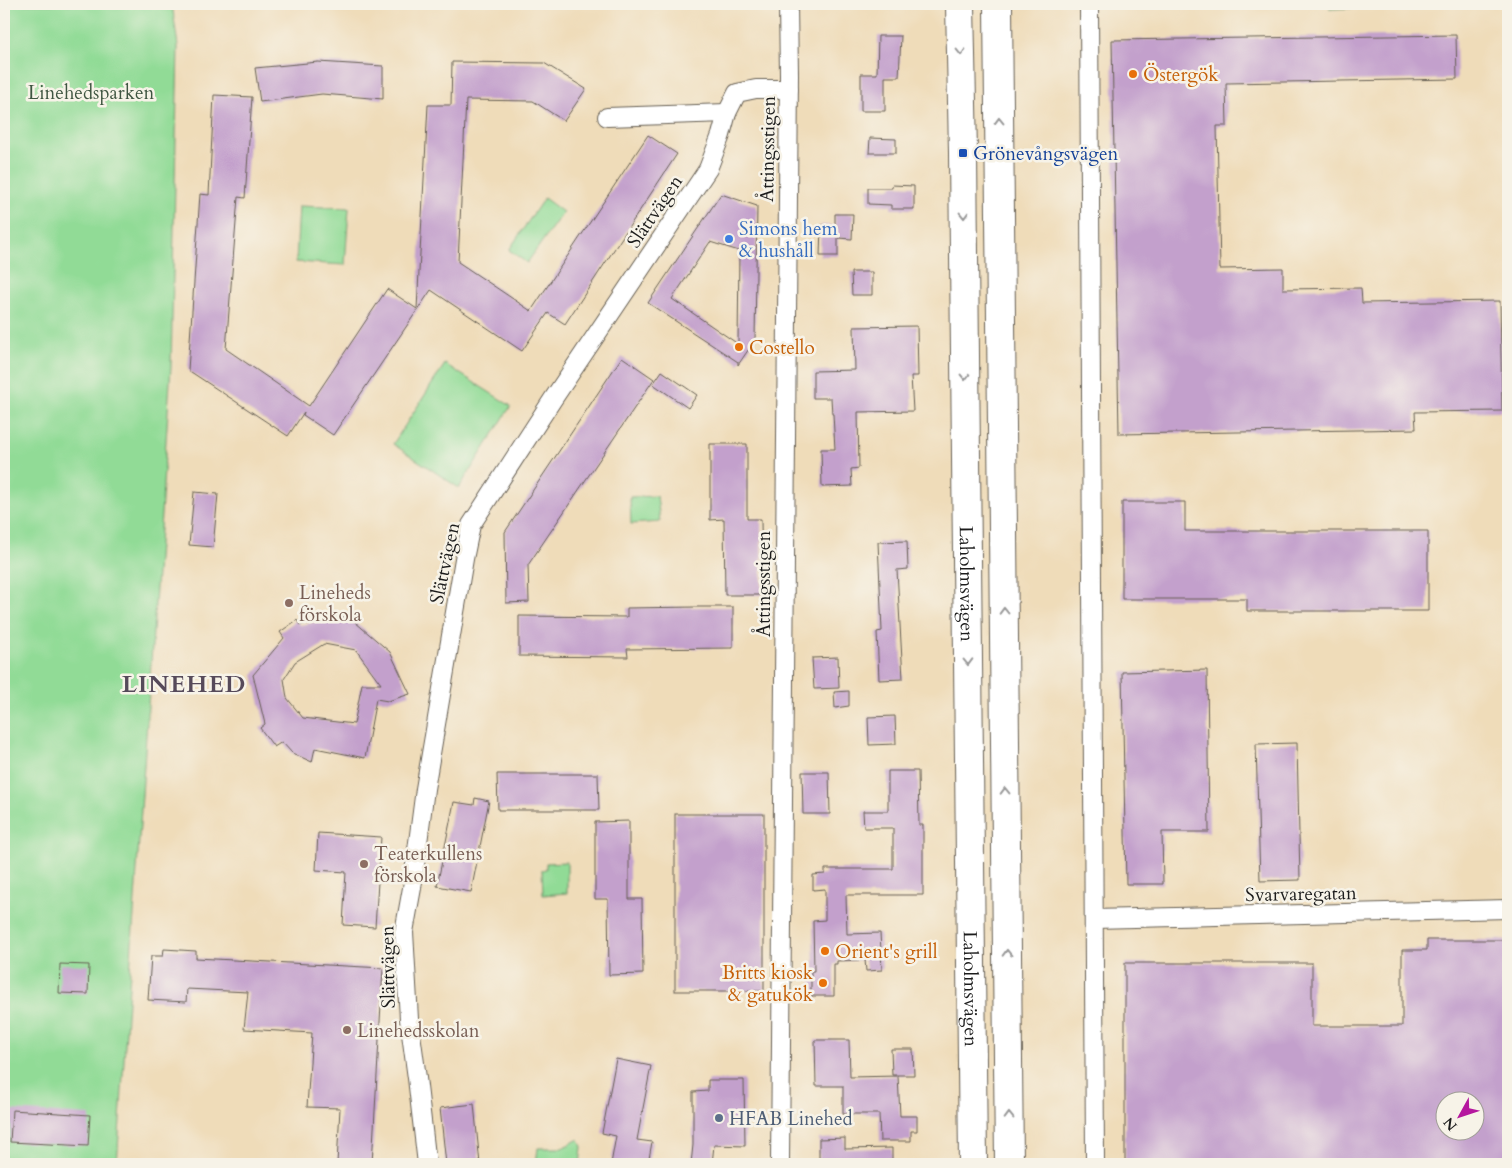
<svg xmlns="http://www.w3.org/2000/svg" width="1512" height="1168" viewBox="0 0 1512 1168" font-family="Cardo,serif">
	<rect width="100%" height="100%" fill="#f7f3e8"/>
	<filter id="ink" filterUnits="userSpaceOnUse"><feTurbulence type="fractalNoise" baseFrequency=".02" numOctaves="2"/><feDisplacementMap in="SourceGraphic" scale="10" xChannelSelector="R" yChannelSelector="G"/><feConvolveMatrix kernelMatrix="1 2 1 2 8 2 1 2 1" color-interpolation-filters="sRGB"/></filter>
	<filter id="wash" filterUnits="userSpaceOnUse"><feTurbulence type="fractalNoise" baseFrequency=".0096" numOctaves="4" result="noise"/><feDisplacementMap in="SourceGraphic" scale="20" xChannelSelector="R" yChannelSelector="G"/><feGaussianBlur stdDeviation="1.12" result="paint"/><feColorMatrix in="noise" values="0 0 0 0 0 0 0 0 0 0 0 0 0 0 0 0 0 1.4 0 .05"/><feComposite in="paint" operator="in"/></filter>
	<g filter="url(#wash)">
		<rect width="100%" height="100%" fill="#efdcb9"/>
		<!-- green -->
		<g fill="#91db96" stroke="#567c59">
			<path d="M 4,4 L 172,4 L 178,46 L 171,367 L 117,1164 L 4,1164 Z"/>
			<path d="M 1330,4 L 1444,4 L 1330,9 Z"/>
			<path d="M 544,198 L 563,212 L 527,263 L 509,250 Z"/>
			<path d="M 299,206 L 349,208 L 345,265 L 296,262 Z"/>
			<path d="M 445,364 L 511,406 L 459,488 L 393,444 Z"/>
			<path d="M 657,496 L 660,522 L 631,524 L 630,497 Z"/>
			<path d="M 567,862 L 567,893 L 543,895 L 542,870 L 546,869 L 546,863 Z"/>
			<path d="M 579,1139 L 582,1147 L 580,1164 L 536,1164 L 538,1148 L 562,1148 Z"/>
		</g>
		<g id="blocks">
			<!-- building -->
			<g fill="#c3a0cc" fill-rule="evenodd">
				<path d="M 1456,35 L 1457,79 L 1226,83 L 1227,126 L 1217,126 L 1220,269 L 1283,268 L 1283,289 L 1361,288 L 1362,303 L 1500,301 L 1502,411 L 1415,412 L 1416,429 L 1119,434 L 1112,40 Z"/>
				<path d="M 878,36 L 901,36 L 899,77 L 885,77 L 885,111 L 861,111 L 861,74 L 877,74 Z"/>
				<path d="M 318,62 L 383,66 L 383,99 L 322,94 L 260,102 L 255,68 Z"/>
				<path d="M 452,62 L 544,63 L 586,89 L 564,121 L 533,101 L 466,100 L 458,262 L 531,311 L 648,135 L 677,154 L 565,324 L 548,313 L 522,351 L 431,290 L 333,435 L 303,415 L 304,412 L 288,436 L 188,370 L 200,194 L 209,195 L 214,95 L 252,97 L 245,198 L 238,197 L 226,349 L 309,406 L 387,289 L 417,309 L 428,105 L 451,105 Z"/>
				<path d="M 870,138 L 896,139 L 896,153 L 869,153 Z"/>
				<path d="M 892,185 L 914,186 L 914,209 L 891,209 L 891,205 L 868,204 L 868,188 L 892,188 Z"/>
				<path d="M 721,194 L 757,206 L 755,340 L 738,365 L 738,362 L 648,303 ZM 710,242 L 739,251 L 738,344 L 672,299 Z"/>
				<path d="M 835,214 L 853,214 L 852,239 L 838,238 L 838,256 L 820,256 L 821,225 L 835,226 Z"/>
				<path d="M 851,272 L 872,272 L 872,295 L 852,295 Z"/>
				<path d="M 917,326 L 918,376 L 911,376 L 913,411 L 858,412 L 859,468 L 851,469 L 852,486 L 822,487 L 821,449 L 835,449 L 833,414 L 832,414 L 831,398 L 813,398 L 813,371 L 855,370 L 854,327 Z"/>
				<path d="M 622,357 L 654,379 L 528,565 L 529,602 L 506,603 L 505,532 Z"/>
				<path d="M 662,371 L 697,395 L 688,408 L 653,384 Z"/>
				<path d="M 710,444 L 747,444 L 747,519 L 761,519 L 762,595 L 725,595 L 724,519 L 710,520 Z"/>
				<path d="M 194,492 L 218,494 L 213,547 L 189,545 Z"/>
				<path d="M 1122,502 L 1185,502 L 1185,531 L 1428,531 L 1428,611 L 1247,611 L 1247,599 L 1122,599 Z"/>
				<path d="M 907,541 L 908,569 L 897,570 L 903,679 L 879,680 L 877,632 L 882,631 L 878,542 Z"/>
				<path d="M 696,607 L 733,607 L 733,648 L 627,649 L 628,657 L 519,656 L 519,616 L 627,617 L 627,608 Z"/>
				<path d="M 348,616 L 390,652 L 410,694 L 388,701 L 376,699 L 365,758 L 315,748 L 312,762 L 292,753 L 282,742 L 274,747 L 260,728 L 265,724 L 253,675 L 284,638 L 280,632 L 297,620 L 300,625 ZM 324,644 L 356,650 L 381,684 L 362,684 L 354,724 L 303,718 L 287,698 L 284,679 L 295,662 Z"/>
				<path d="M 838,657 L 839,688 L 814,689 L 812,658 Z"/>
				<path d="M 1207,670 L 1209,832 L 1162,832 L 1163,884 L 1126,884 L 1122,672 Z"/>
				<path d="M 849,691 L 849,706 L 835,708 L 834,692 Z"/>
				<path d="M 895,716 L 896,744 L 869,745 L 868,717 Z"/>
				<path d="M 1297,743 L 1300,880 L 1260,881 L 1256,744 Z"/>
				<path d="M 888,771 L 918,771 L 919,825 L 923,825 L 923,895 L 846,895 L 847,934 L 880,933 L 882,970 L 866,971 L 865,960 L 837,961 L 837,964 L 834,964 L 834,996 L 811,996 L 811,971 L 814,971 L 813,921 L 825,920 L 825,889 L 813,890 L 813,875 L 825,874 L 825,869 L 893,869 L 893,828 L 864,828 L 863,811 L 888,811 Z"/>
				<path d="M 802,772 L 829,772 L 830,814 L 803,814 Z"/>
				<path d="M 497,774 L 598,774 L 599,810 L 498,810 Z"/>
				<path d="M 475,798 L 489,801 L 471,892 L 437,886 L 454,802 L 474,805 Z"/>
				<rect x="675" y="814" width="89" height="177"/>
				<path d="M 629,821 L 629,899 L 642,899 L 643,974 L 609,975 L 608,899 L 595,899 L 595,822 Z"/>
				<path d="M 318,833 L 381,837 L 375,927 L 343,925 L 346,872 L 316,870 Z"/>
				<path d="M 1427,940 L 1508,940 L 1508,1164 L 1125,1164 L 1125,963 L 1312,963 L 1312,1026 L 1402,1026 L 1402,950 L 1427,950 ZM 1444,1100 L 1474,1100 L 1474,1130 L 1444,1130 Z"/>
				<path d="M 164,949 L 196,951 L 196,958 L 383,968 L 372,1164 L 337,1164 L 340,1108 L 307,1107 L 312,1033 L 244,1029 L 248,992 L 187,989 L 186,1002 L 148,1000 L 151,956 L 163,956 Z"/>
				<path d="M 60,964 L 89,965 L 88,994 L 59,993 Z"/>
				<path d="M 815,1040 L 849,1040 L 850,1077 L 898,1076 L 900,1116 L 917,1116 L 917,1131 L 911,1131 L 911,1141 L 880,1141 L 879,1114 L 843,1114 L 843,1086 L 816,1086 Z"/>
				<path d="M 891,1049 L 913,1049 L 914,1075 L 892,1075 Z"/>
				<path d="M 616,1059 L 651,1066 L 637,1140 L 652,1142 L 648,1164 L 611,1164 L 616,1136 L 602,1133 Z"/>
				<path d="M 708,1080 L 744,1080 L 745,1146 L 714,1145 L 712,1164 L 691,1164 L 693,1145 L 693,1092 L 708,1091 Z"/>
				<path d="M 474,1104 L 480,1164 L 446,1164 L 440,1108 Z"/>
				<path d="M 12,1110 L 90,1115 L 88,1146 L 10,1142 Z"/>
				<path d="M 845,1138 L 845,1149 L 892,1148 L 892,1164 L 819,1164 L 819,1139 Z"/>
			</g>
		</g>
	</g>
	<g filter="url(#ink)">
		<use href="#blocks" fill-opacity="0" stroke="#665f53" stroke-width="1"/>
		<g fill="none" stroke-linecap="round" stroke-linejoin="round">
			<!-- minor casing -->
			<g stroke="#665f53" stroke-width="20">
				<g id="minor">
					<path d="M 1089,4 L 1095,1164"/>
					<path d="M 607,117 L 727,113"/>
					<path d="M 1094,919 L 1508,909"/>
					<path d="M 427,1164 L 417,1078 L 409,1019 L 404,932 L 412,888 L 425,789 L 464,559 L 471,525 L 553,399 L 708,169 L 721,135 L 727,113 L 737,93 L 756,89 L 789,89"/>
					<path d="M 780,1164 L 789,75 L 788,4"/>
				</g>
			</g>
			<!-- trunk casing -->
			<g stroke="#665f53" stroke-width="30">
				<g id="trunk">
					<path id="s1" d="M 960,4 L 963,153 L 973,1164"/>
					<path d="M 998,4 L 1009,1164"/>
				</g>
			</g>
			<!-- minor -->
			<use href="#minor" stroke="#fff" stroke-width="18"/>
			<!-- trunk -->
			<use href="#trunk" stroke="#fff" stroke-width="28"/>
		</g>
		<!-- one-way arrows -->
		<defs><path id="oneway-chevron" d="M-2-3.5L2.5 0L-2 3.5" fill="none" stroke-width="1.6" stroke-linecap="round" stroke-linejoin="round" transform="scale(1.25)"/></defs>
		<g stroke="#999">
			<use href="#oneway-chevron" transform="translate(961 52) rotate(89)"/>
			<use href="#oneway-chevron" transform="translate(999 121) rotate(-91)"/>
			<use href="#oneway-chevron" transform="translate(964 215) rotate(89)"/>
			<use href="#oneway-chevron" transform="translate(965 377) rotate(89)"/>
			<use href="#oneway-chevron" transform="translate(1004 611) rotate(-91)"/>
			<use href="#oneway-chevron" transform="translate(968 662) rotate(89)"/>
			<use href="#oneway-chevron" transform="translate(1005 791) rotate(-91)"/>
			<use href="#oneway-chevron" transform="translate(1007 953) rotate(-91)"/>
			<use href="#oneway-chevron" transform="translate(1009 1116) rotate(-91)"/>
		</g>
	</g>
	<!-- markers -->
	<g fill="#e8710a" stroke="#f7f3e8" stroke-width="2">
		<circle cx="1133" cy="74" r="5"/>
		<circle cx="739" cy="347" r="5"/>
		<circle cx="825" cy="951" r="5"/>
		<circle cx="823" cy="983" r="5"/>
	</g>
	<rect fill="#1a4fb4" stroke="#f7f3e8" stroke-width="2" x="958" y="148" width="10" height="10" rx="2.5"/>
	<circle fill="#3f7fe0" stroke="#f7f3e8" stroke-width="2" cx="729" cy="239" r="5"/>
	<g fill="#8d6e63" stroke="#f7f3e8" stroke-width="2">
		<circle cx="289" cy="603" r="5"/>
		<circle cx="364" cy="864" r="5"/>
		<circle cx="347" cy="1030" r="5"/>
	</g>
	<circle fill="#5c6f8a" stroke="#f7f3e8" stroke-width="2" cx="719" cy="1118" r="5"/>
	<g text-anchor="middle" stroke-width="5" stroke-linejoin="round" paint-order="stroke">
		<!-- food labels -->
		<g font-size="19" fill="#c56008" stroke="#f7f3e8" text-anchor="start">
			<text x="1143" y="81">Östergök</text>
			<text x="749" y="354">Costello</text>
			<text x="835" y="958">Orient's grill</text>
			<text x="813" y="979" text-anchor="end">Britts kiosk<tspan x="813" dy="22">&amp; gatukök</tspan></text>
		</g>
		<!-- park labels -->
		<g font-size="19" fill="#3f5541" stroke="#f7f3e8">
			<text x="91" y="99">Linehedsparken</text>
		</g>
		<!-- street labels -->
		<g font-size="19" fill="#1c1c1c" stroke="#f7f3e8">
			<text transform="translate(767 149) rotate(-89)" y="7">Åttingsstigen</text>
			<text transform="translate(654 211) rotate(-56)" y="7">Slättvägen</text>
			<text transform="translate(444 563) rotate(-78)" y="7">Slättvägen</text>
			<text transform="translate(763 584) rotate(-90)" y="7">Åttingsstigen</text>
			<text dy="7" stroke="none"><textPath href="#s1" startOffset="580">Laholmsvägen</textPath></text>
			<text transform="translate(1301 893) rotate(-1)" y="7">Svarvaregatan</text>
			<text transform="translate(387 967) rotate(-91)" y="7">Slättvägen</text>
			<text dy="7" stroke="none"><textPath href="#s1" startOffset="985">Laholmsvägen</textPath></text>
		</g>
		<!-- transit labels -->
		<g font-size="19" fill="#164399" stroke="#f7f3e8" text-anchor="start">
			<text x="973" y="160">Grönevångsvägen</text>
		</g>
		<!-- shop labels -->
		<g font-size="19" fill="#366cbe" stroke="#f7f3e8" text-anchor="start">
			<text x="739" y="235">Simons hem<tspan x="739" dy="22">&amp; hushåll</tspan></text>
		</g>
		<!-- education labels -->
		<g font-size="19" fill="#785e54" stroke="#f7f3e8" text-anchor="start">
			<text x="299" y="599">Lineheds<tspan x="299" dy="22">förskola</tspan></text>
			<text x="374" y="860">Teaterkullens<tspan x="374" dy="22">förskola</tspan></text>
			<text x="357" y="1037">Linehedsskolan</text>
		</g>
		<!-- service labels -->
		<g font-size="19" fill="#4e5e75" stroke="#f7f3e8" text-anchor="start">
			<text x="729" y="1125">HFAB Linehed</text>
		</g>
		<!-- district labels -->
		<g font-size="24" font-weight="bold" letter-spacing="1" fill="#564a5a" stroke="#f7f3e8">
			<text x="184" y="692">LINEHED</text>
		</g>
	</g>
	<!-- margin -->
	<rect width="1512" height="1168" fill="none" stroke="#f7f3e8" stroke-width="20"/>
	<!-- north arrow -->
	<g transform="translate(1460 1116) rotate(230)"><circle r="24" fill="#f7f3e8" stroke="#9f9d96"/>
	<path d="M0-4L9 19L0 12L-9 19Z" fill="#b5179e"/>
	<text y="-8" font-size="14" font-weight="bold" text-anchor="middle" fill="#1c1c1c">N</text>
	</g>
</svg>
